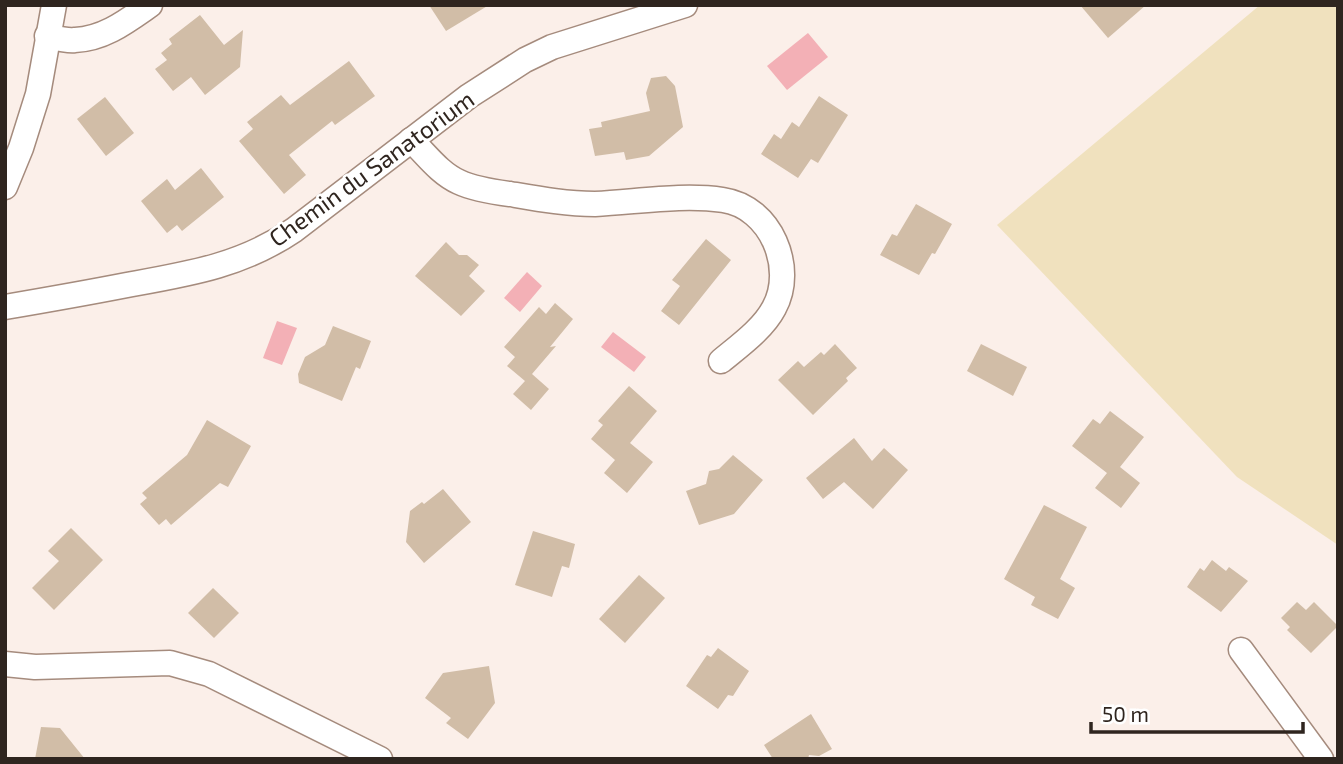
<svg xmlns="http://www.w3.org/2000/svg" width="1343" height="764" viewBox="0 0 1343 764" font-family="'Exo 2',sans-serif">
	<rect width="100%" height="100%" fill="#fbefe9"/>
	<!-- green -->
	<path fill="#f0e1be" d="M 1260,5 L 1338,5 L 1338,545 L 1237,477 L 997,225 Z"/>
	<!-- water -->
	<g fill="#f3b0b6">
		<path d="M 808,33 L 828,57 L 787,90 L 767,66 Z"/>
		<path d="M 527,272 L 542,286 L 520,312 L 504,298 Z"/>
		<path d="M 277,321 L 297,328 L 282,365 L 263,358 Z"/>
		<path d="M 613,332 L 646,357 L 634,372 L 601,347 Z"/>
	</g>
	<!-- building -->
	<g fill="#d1bda7">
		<path d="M 429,5 L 489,5 L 446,31 Z"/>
		<path d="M 1080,5 L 1146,5 L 1108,38 Z"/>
		<path d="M 200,15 L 224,45 L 243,30 L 240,67 L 205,95 L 191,77 L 173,91 L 155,69 L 167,60 L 161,53 L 172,44 L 169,39 Z"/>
		<path d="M 349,61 L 375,96 L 335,125 L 332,121 L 289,155 L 306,175 L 284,194 L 239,141 L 253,129 L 247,122 L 281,95 L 290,105 Z"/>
		<path d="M 666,76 L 675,86 L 683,127 L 649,156 L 626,160 L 624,152 L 595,156 L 589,129 L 602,127 L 601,122 L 650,111 L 646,93 L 651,78 Z"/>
		<path d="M 819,96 L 848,115 L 818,163 L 811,159 L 798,178 L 761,154 L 774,134 L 781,139 L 792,122 L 799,127 Z"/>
		<path d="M 105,97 L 134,133 L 106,156 L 77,119 Z"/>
		<path d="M 201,168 L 224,197 L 182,231 L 177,225 L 167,233 L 141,201 L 167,179 L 175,190 Z"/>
		<path d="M 916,204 L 952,224 L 935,254 L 932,253 L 919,275 L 880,255 L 892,234 L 897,236 Z"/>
		<path d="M 706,239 L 731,260 L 679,325 L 661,311 L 680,286 L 672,280 Z"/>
		<path d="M 446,242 L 459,255 L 467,255 L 479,265 L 469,276 L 485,291 L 461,316 L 415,276 Z"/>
		<path d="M 555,303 L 573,319 L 550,347 L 556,346 L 532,374 L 549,389 L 531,410 L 513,394 L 525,381 L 507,366 L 515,357 L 504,347 L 539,307 L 546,314 Z"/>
		<path d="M 333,326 L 371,341 L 360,369 L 356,367 L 342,401 L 299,383 L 298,374 L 305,357 L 325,345 Z"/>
		<path d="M 835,344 L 857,368 L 846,378 L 848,381 L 813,415 L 778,380 L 798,361 L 804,367 L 821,352 L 824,355 Z"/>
		<path d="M 981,344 L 1027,367 L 1013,396 L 967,371 Z"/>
		<path d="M 629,386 L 657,411 L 630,443 L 653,462 L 627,493 L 604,473 L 615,460 L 591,439 L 603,425 L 598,421 Z"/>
		<path d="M 1110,411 L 1144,437 L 1120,467 L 1140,483 L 1121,508 L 1095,488 L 1107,473 L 1072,446 L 1093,419 L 1100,424 Z"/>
		<path d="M 207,420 L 251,446 L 228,487 L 220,483 L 171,525 L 166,519 L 159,525 L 140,504 L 147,498 L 142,493 L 187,455 Z"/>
		<path d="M 854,438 L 872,461 L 884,448 L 908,470 L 873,509 L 844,482 L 823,499 L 806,478 Z"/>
		<path d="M 733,455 L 763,480 L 734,514 L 699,525 L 686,491 L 706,484 L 709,471 L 719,469 Z"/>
		<path d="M 443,489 L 471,522 L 424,563 L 406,542 L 410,511 L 422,502 L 424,504 Z"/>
		<path d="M 1044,505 L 1087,527 L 1060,579 L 1075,588 L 1058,619 L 1031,605 L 1035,597 L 1004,579 Z"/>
		<path d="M 71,528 L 103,560 L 54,610 L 32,588 L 59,561 L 48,551 Z"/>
		<path d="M 533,531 L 575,544 L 569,568 L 562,566 L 552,597 L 515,585 Z"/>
		<path d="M 1212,560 L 1226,571 L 1229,567 L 1248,581 L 1221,612 L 1187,587 L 1200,568 L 1204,571 Z"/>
		<path d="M 639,575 L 665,598 L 625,643 L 599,619 Z"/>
		<path d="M 213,588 L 239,613 L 214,638 L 188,613 Z"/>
		<path d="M 1297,602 L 1306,610 L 1314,602 L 1338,626 L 1311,653 L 1287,630 L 1290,627 L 1281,618 Z"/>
		<path d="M 718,648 L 749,671 L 733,696 L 728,695 L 718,709 L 686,686 L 707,655 L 711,657 Z"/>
		<path d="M 489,666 L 495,703 L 468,739 L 446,723 L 451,718 L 425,698 L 443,673 Z"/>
		<path d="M 811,714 L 832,749 L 819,756 L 809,755 L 808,759 L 773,759 L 764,745 Z"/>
		<path d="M 41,727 L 60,728 L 85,759 L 35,759 Z"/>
	</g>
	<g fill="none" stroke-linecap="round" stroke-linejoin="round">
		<!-- minor casing -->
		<g stroke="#a58b7d" stroke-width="27">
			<g id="minor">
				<path d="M 47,36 C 56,38 66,41 75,40 C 104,39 127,21 150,5"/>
				<path d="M 411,140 C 426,154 439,173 459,182 C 474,189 494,192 510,194 C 539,199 566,204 595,204 C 637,202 682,194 723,200 C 771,207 796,268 774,308 C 763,329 739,346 721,361"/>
				<path d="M 5,187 L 21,148 L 38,94 L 54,5"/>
				<path d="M 5,307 C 46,300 86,293 127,285 C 188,274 241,266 294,230 L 469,96 L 525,60 L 552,47 L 685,5"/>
				<path d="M 1241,650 L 1321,759"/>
				<path d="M 5,664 L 35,667 L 170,663 L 209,674 L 380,759"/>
			</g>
		</g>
		<!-- minor -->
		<use href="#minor" stroke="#fff" stroke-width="24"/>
	</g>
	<g text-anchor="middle" stroke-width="5" stroke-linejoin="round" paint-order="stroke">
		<!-- street labels -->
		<g font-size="24" fill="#2f251f" stroke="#fff">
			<text transform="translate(372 169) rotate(-36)" y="8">Chemin du Sanatorium</text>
		</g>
	</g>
	<!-- border -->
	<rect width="1343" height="764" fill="none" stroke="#2f251f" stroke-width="14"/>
	<!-- scale -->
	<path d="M1091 722v10h212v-10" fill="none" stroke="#2f251f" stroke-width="3.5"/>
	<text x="1102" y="722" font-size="21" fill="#2f251f" stroke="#ffffff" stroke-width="5" paint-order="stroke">50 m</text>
</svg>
